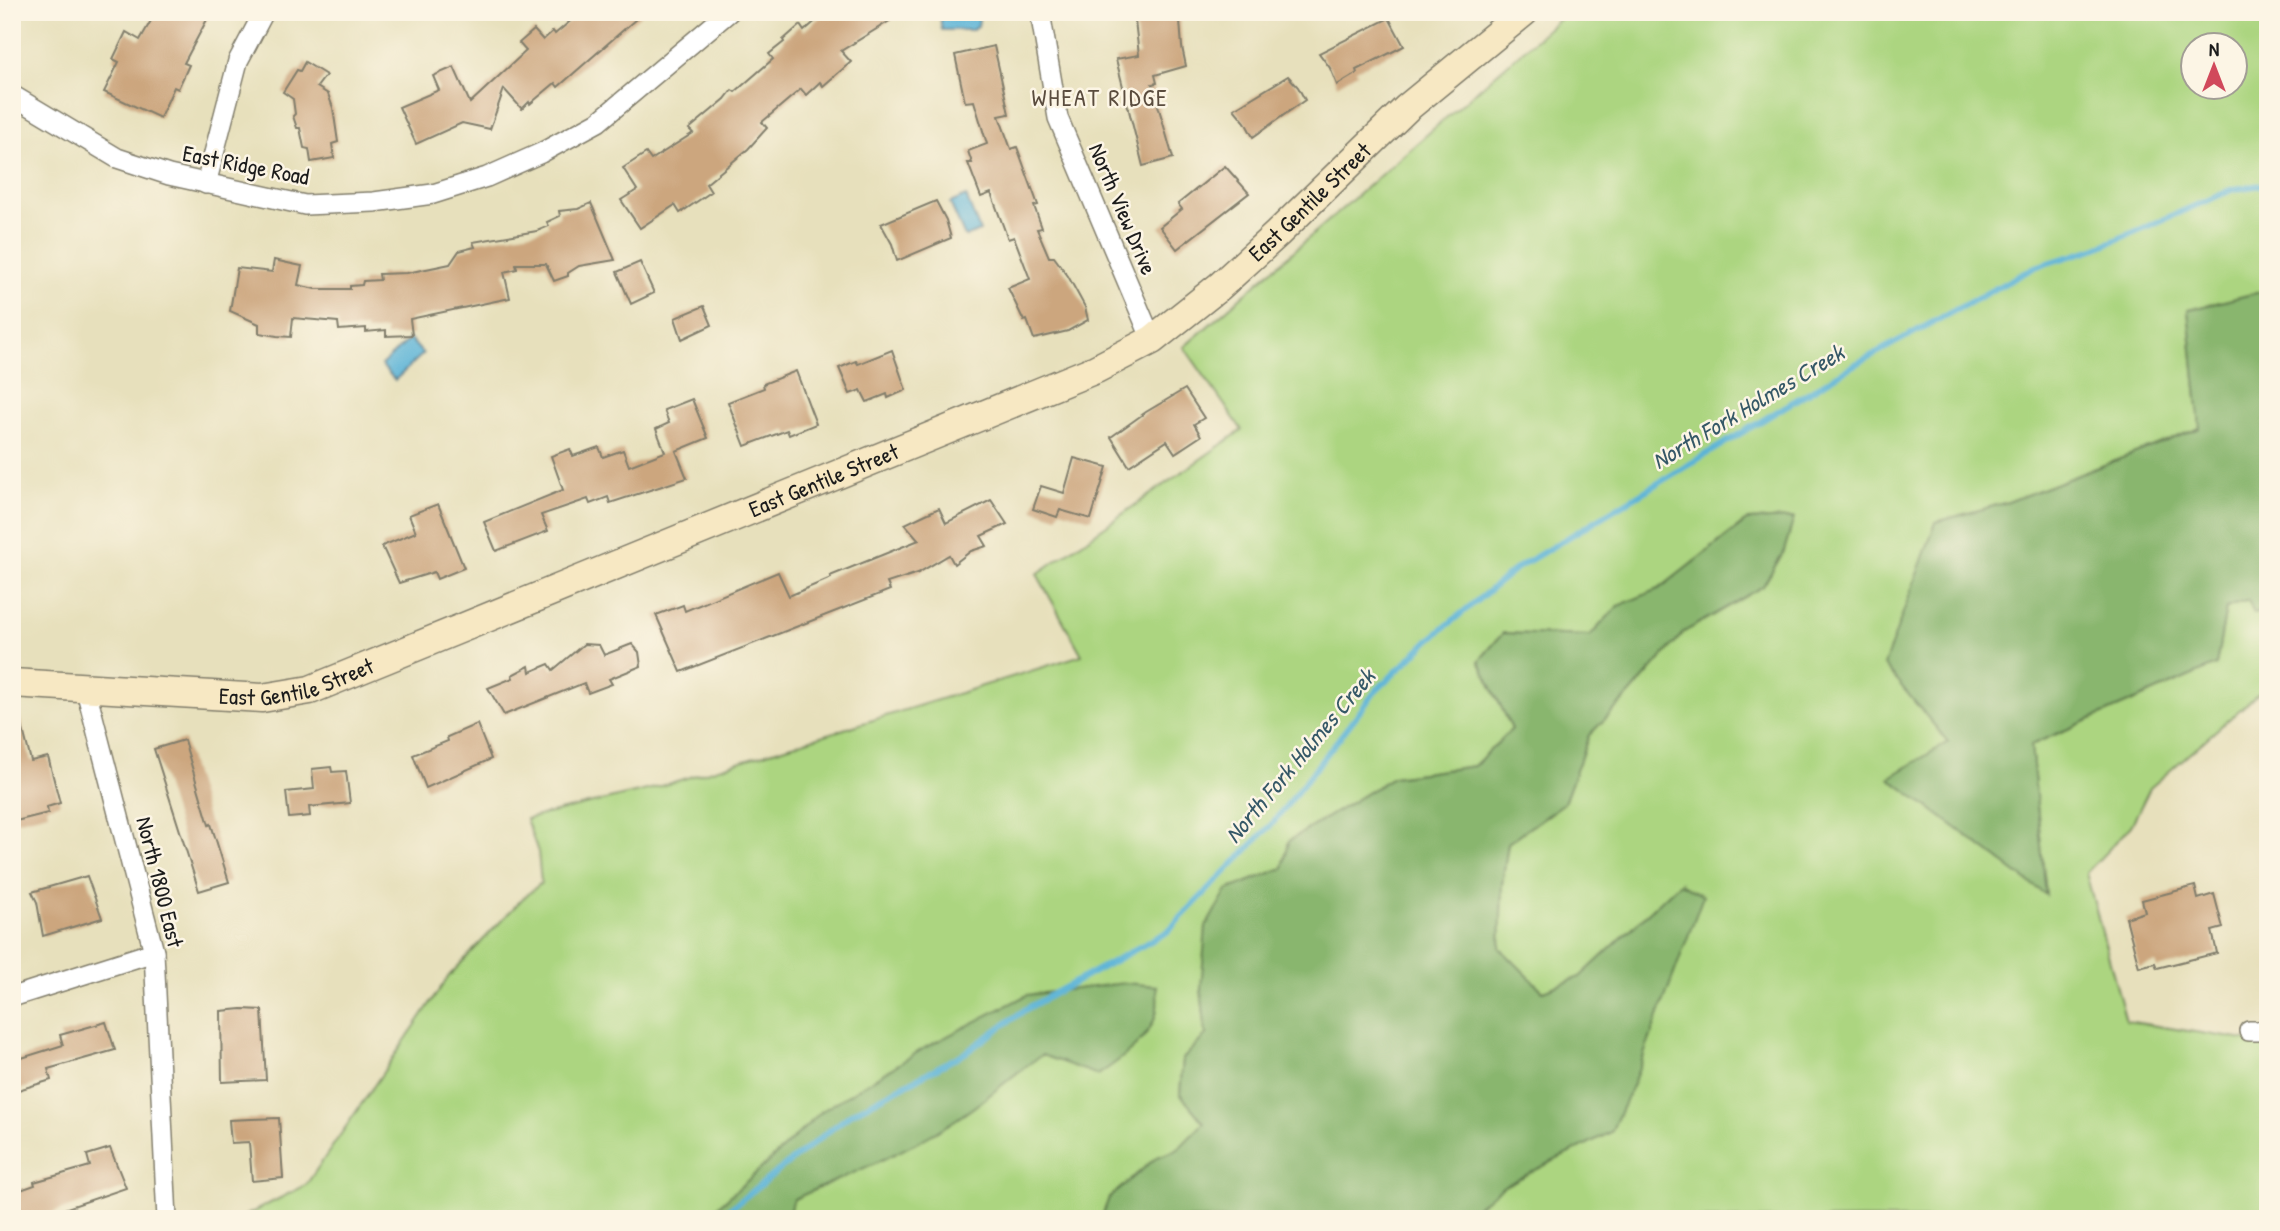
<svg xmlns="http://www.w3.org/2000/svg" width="2280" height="1231" viewBox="0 0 2280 1231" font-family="'Patrick Hand',sans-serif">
	<rect width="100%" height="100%" fill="#fcf5e5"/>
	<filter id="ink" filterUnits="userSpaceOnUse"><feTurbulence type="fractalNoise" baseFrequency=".0143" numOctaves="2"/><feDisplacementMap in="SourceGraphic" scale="14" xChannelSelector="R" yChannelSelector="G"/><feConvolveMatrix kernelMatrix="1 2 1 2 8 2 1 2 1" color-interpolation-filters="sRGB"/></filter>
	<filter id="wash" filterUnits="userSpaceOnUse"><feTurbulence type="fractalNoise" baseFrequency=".00686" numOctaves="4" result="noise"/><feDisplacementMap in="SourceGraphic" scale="28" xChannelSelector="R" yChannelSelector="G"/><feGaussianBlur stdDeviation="1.57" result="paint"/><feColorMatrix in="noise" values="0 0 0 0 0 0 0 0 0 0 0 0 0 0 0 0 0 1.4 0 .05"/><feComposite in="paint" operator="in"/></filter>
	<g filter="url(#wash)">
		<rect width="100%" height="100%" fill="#e7e0bc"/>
		<!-- green -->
		<path fill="#acd580" stroke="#64784e" stroke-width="2" fill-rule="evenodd" d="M 1567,12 L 2268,12 L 2268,290 L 2188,310 L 2200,428 L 2008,502 L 1936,522 L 1948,742 L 1890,778 L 2046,894 L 2031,745 L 2216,665 L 2226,608 L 2249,600 L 2254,614 L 2268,609 L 2268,685 L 2150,788 L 2131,826 L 2086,873 L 2126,1021 L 2245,1040 L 2268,1040 L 2268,1219 L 1460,1219 L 1504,1186 L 1611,1132 L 1680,883 L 1580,977 L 1543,991 L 1500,949 L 1502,884 L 1508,843 L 1564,803 L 1589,735 L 1630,694 L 1684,632 L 1763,586 L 1784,551 L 1793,518 L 1747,520 L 1659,589 L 1618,606 L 1590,636 L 1503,633 L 1479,661 L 1512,729 L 1474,766 L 1393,777 L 1289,841 L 1283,868 L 1227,890 L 1201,988 L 1206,1035 L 1183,1059 L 1180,1094 L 1204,1123 L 1177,1150 L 1157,1157 L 1109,1198 L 1101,1219 L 786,1219 L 794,1199 L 881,1160 L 964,1114 L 1012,1074 L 1042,1054 L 1157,1011 L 1157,986 L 822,1111 L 773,1158 L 704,1219 L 239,1219 L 306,1185 L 449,976 L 522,899 L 541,883 L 538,852 L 526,819 L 651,789 L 1082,655 L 1037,574 L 1242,430 L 1184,347 ZM 2192,46 L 2234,46 L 2234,88 L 2192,88 Z"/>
		<!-- forest -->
		<g fill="#89b66e" stroke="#526945" stroke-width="2">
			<path d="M 2268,290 L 2268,609 L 2254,614 L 2248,600 L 2226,608 L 2216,665 L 2031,745 L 2046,895 L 1889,778 L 1948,742 L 1884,665 L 1936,522 L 2008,502 L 2200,428 L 2188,310 Z"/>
			<path d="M 1794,518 L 1784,551 L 1763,586 L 1684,632 L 1630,694 L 1589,735 L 1564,803 L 1508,843 L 1502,884 L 1500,948 L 1543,991 L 1580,977 L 1680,883 L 1703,896 L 1633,1084 L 1611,1132 L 1504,1186 L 1460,1219 L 1101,1219 L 1109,1198 L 1157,1157 L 1177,1150 L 1204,1123 L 1180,1094 L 1183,1059 L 1206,1035 L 1201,988 L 1206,926 L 1227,890 L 1283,868 L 1289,841 L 1393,777 L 1474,766 L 1512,729 L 1479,661 L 1503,633 L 1590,636 L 1618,606 L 1659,589 L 1748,520 Z"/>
			<path d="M 1125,983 L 1157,986 C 1157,993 1158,1001 1157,1009 C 1153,1038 1120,1060 1098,1075 L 1042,1055 C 1014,1073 991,1096 964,1114 C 915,1149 849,1174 794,1199 L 786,1219 L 704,1219 L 773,1158 L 822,1111 L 926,1047 L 1027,995 Z"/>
		</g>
		<!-- water -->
		<g fill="#5ab3d7" stroke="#3b687a" stroke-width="2">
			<path d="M 956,12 L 975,12 L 979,19 L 978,26 L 972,30 L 942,30 L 940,18 Z"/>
			<path d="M 966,196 L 980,231 L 965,237 L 950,203 Z"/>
			<path d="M 410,339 L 423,354 L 395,380 L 381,365 Z"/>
		</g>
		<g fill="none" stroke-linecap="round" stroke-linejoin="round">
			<!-- stream -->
			<path stroke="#5ab3d7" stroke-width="6" d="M 717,1219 L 852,1113 L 965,1053 L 1026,1009 L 1167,932 L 1273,823 L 1375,692 L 1428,641 L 1514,570 L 1854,365 L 2035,267 L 2097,248 L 2234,189 L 2268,184"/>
		</g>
		<g id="blocks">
			<!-- building -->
			<g fill="#cca67e">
				<path d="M 156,12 L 211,12 L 184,63 L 189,65 L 178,89 L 174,87 L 160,118 L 104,92 L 119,62 L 113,59 L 126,32 L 140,40 Z"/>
				<path d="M 581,12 L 644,12 L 558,87 L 555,83 L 530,104 L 529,102 L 522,109 L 504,89 L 490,129 L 462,123 L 416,144 L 399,107 L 439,90 L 433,76 L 454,67 L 470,103 L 526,51 L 519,43 L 534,30 L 543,40 L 553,31 L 555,34 Z"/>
				<path d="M 826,12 L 904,12 L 841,51 L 851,62 L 823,86 L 820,82 L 806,95 L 801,89 L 762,122 L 767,128 L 748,149 L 706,184 L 711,192 L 680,213 L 675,205 L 640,228 L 621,200 L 637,190 L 623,168 L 646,153 L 651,160 L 693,133 L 689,129 L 725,99 L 732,90 L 735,92 L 773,59 L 769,54 L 784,42 L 783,40 L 800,25 L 804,31 Z"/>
				<path d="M 1134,12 L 1173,12 L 1180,21 L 1182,47 L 1186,66 L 1155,75 L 1157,83 L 1152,84 L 1173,158 L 1143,166 L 1116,59 L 1139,55 Z"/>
				<path d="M 1389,18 L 1404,46 L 1356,70 L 1357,73 L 1337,85 L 1330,68 L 1319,53 Z"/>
				<path d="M 994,46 L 1009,114 L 999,116 L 1011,149 L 1017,147 L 1038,205 L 1034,206 L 1042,228 L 1037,229 L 1049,257 L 1054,257 L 1068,276 L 1085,307 L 1088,320 L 1068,331 L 1034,339 L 1027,320 L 1024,321 L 1008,288 L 1030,279 L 1014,237 L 1008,239 L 991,193 L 981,197 L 968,163 L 972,163 L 968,151 L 987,144 L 974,101 L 965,102 L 955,55 Z"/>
				<path d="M 305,62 L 326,75 L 317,87 L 328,94 L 333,108 L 338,142 L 332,144 L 334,158 L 311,162 L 309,149 L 304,148 L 300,128 L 297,128 L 293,116 L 295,114 L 293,99 L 283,92 L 297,70 L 300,71 Z"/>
				<path d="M 1288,76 L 1298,87 L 1305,100 L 1253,137 L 1245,122 L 1234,109 Z"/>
				<path d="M 1225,166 L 1249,193 L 1177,249 L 1160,227 L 1182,209 L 1178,204 Z"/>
				<path d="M 936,201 L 946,220 L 951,238 L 897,261 L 892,244 L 881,224 Z"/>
				<path d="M 591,203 L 615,260 L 579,266 L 568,273 L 568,276 L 554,281 L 546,264 L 516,264 L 517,269 L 504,272 L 510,298 L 410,319 L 412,335 L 386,336 L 386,330 L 366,332 L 366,328 L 339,330 L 338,322 L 293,318 L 291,337 L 277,336 L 259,333 L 259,324 L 230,311 L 237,268 L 272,272 L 274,260 L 292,264 L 302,266 L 298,285 L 315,289 L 350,289 L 350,286 L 362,285 L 363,281 L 380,280 L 379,274 L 407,273 L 450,264 L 459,251 L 475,247 L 473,242 L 537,231 L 549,226 L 547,222 L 560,216 L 559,211 L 578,209 Z"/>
				<path d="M 640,262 L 654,293 L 631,304 L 617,272 Z"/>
				<path d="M 704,306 L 712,325 L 682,339 L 675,318 Z"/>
				<path d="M 892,350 L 906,390 L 888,398 L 887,394 L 867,402 L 861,390 L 850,394 L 839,368 L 856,361 L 858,364 Z"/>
				<path d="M 796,371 L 816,424 L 789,435 L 787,430 L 745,446 L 728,402 L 764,388 L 763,384 Z"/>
				<path d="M 1185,389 L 1204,418 L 1194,424 L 1201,436 L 1175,453 L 1167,441 L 1129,466 L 1111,437 L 1146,412 Z"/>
				<path d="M 692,399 L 708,438 L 676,451 L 687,478 L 610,503 L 608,497 L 590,504 L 588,499 L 541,515 L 548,531 L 496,551 L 484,522 L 563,490 L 551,456 L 570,449 L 573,456 L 599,447 L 603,457 L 623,450 L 629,466 L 665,452 L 656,429 L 669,423 L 664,410 Z"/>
				<path d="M 1074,458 L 1107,467 L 1091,519 L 1060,510 L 1057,517 L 1033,509 L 1041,486 L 1064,493 Z"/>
				<path d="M 991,500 L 1007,524 L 981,536 L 987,546 L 971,551 L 954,564 L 949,555 L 918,573 L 887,583 L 890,590 L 681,672 L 656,615 L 683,605 L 685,611 L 778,572 L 789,596 L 831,578 L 830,576 L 919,540 L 905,524 L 924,515 L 939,508 L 946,523 Z"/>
				<path d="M 438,504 L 464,568 L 437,579 L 434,572 L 399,583 L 382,546 L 416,532 L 409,515 Z"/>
				<path d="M 584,644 L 599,645 L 604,655 L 632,644 L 639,652 L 641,666 L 609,679 L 612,684 L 588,693 L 584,683 L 504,715 L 488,688 L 513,678 L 512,675 L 529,666 L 530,672 L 549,664 L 553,670 Z"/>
				<path d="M 18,710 L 31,761 L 48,757 L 60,803 L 47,807 L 48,813 L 12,822 L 12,711 Z"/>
				<path d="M 477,724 L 491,759 L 426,788 L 413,755 L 448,741 L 447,737 Z"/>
				<path d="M 184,740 L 209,825 L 211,824 L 229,882 L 199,891 L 154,749 Z"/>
				<path d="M 331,767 L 332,772 L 346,771 L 350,803 L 309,807 L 310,816 L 289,818 L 286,792 L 314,789 L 312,769 Z"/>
				<path d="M 87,876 L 102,918 L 43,936 L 37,902 L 32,892 Z"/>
				<path d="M 2195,886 L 2198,899 L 2214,894 L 2223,928 L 2212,931 L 2217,953 L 2157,968 L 2155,963 L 2139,967 L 2126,918 L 2145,912 L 2142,900 Z"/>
				<path d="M 242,1009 L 262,1010 L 266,1080 L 222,1082 L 221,1011 Z"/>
				<path d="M 106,1022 L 115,1050 L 48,1069 L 51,1080 L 12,1092 L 12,1061 L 63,1045 L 60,1035 Z"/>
				<path d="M 279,1118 L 283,1178 L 252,1181 L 249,1142 L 231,1143 L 229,1120 Z"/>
				<path d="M 110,1148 L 126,1188 L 35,1219 L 12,1219 L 12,1193 L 35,1185 L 34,1182 L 90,1166 L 87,1155 Z"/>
			</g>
		</g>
	</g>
	<g filter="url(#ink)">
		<use href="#blocks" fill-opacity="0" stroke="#827e6c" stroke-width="2"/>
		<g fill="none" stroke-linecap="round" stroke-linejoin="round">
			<!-- street casing -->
			<g stroke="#827e6c" stroke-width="22">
				<g id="street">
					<path d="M 1040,12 L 1058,118 L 1152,340"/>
					<path d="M 12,95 L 117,158 L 169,175 L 305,205 L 374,202 L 433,194 L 487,177 L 541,153 L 598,122 L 729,12"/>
					<path d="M 206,184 L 238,61 L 264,12"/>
					<path d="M 85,686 L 154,952 L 167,1219"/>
					<path d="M 12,997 L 154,952"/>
					<path d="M 2249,1031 L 2268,1031"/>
				</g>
			</g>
			<!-- secondary casing -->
			<g stroke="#827e6c" stroke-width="31">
				<g id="secondary">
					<path id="s1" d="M 12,683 L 262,698 L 310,690 L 1096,369 L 1152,340 L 1220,286 L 1277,234 L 1407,108 L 1524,12"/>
				</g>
			</g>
			<!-- street -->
			<use href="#street" stroke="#fff" stroke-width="19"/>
			<!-- secondary -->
			<use href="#secondary" stroke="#f7e8c3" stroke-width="28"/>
		</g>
	</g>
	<g text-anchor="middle" stroke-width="5" stroke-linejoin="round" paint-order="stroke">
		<!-- street labels -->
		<g font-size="23" fill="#1c1c1c" stroke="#fcf5e5">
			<text transform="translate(246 165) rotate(11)" y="8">East Ridge Road</text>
			<text dy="8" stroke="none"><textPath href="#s1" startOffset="1421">East Gentile Street</textPath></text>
			<text transform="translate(1123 209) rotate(67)" y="8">North View Drive</text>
			<text dy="8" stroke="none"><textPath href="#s1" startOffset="854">East Gentile Street</textPath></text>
			<text dy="8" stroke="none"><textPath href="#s1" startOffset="287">East Gentile Street</textPath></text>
			<text transform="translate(160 882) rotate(76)" y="8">North 1800 East</text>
		</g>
		<!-- neighbourhood labels -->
		<g font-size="24" letter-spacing="2" fill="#5a4c3e" stroke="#fcf5e5">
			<text x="1100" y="106">WHEAT RIDGE</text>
		</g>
		<!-- water labels -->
		<g font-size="24" font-style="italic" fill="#355867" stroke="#fcf5e5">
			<text transform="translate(1748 407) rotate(-31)" y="8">North Fork Holmes Creek</text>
			<text transform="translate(1300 756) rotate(-50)" y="8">North Fork Holmes Creek</text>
		</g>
	</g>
	<!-- margin -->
	<rect width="2280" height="1231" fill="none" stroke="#fcf5e5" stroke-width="42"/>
	<!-- north arrow -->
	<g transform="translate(2214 66)"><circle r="33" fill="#fcf5e5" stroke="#a29e95" stroke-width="2"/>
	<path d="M0-5L12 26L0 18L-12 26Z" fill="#d1495b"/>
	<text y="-10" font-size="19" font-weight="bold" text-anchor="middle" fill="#1c1c1c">N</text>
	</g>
</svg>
